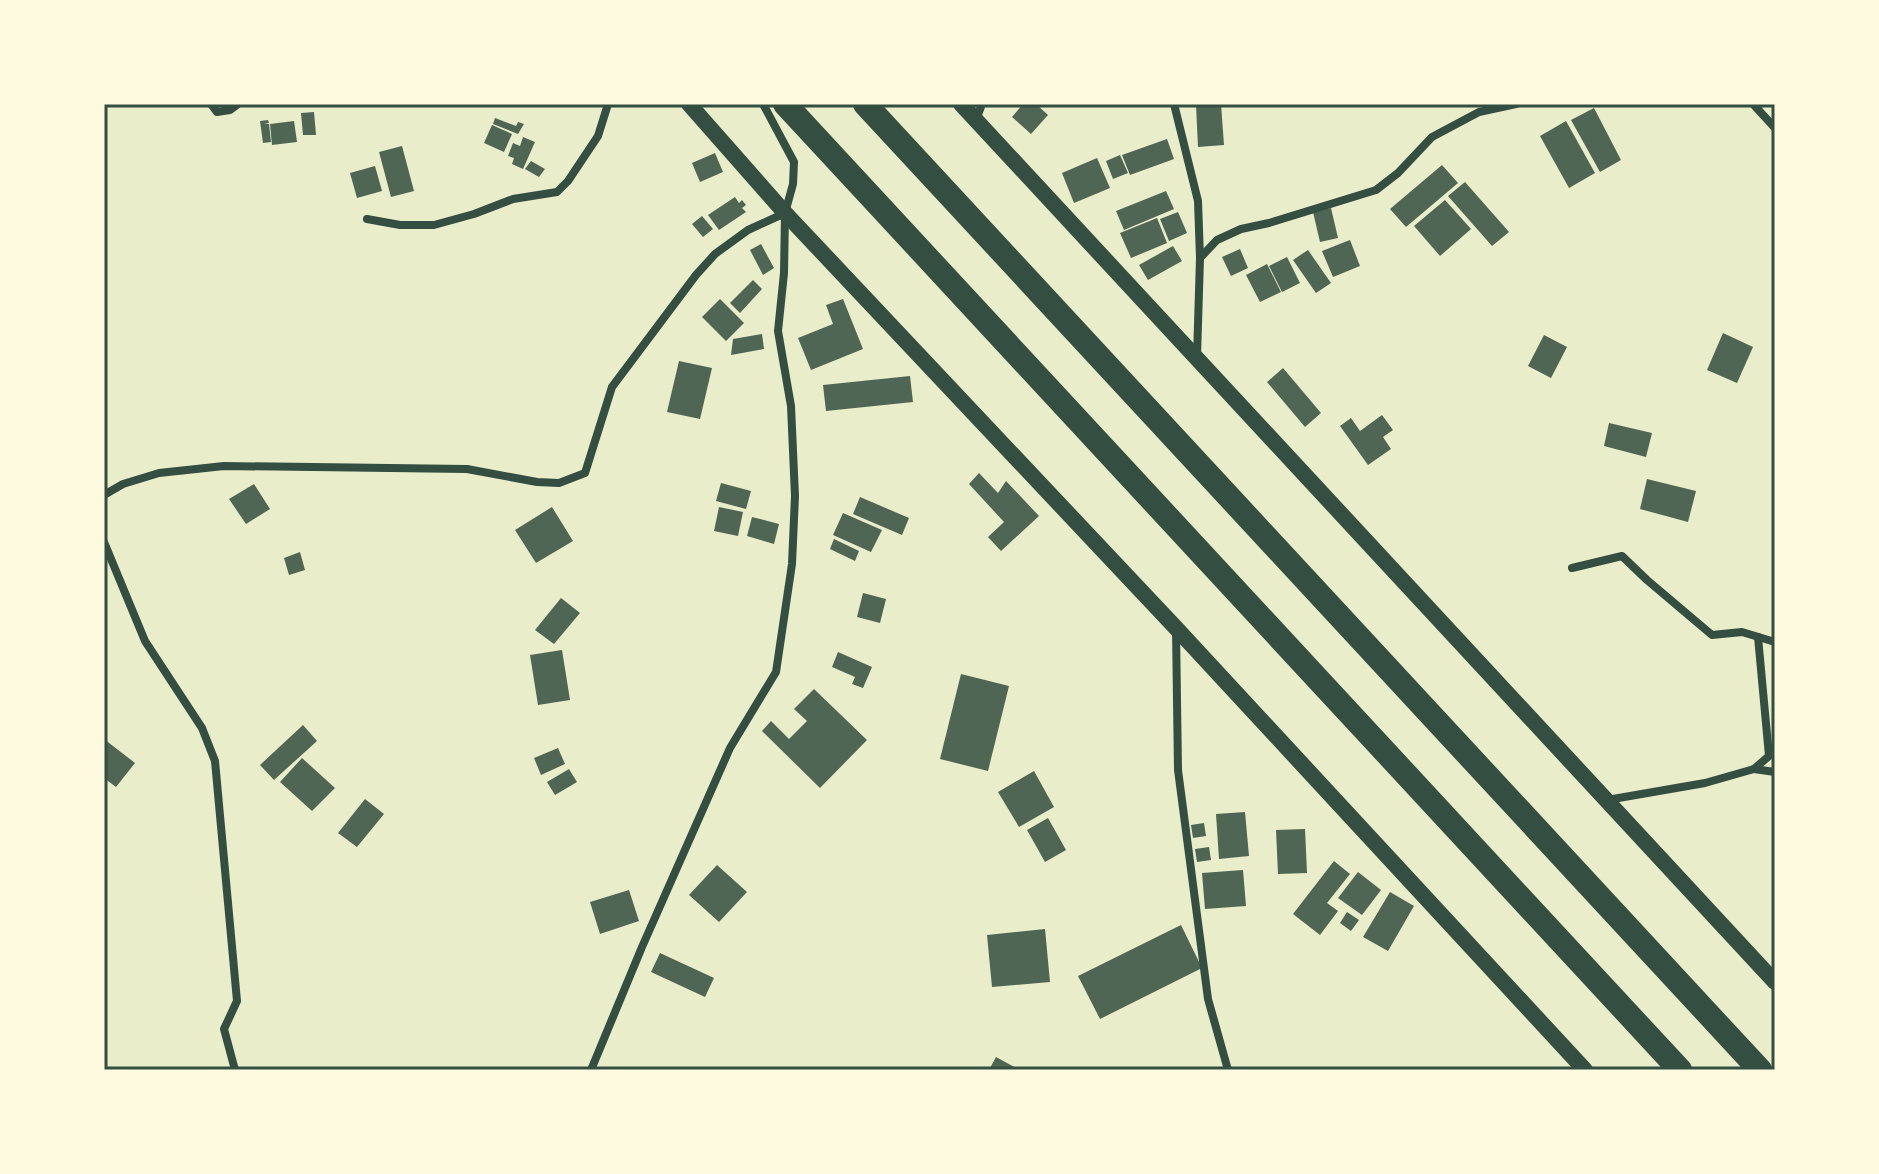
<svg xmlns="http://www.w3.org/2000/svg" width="1879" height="1174" viewBox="0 0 1879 1174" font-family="'Noto Serif',serif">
	<rect width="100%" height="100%" fill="#e9edc9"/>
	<!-- building -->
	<g fill="#4f6655">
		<path d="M 1023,104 L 1036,104 L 1048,115 L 1031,134 L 1012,117 Z"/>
		<path d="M 1221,104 L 1224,145 L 1198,147 L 1196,105 Z"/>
		<path d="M 1594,108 L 1621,160 L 1600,172 L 1571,120 Z"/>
		<path d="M 314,112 L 316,135 L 303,135 L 301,113 Z"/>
		<path d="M 495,118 L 516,126 L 518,122 L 524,124 L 518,134 L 493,124 Z"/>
		<path d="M 268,120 L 269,123 L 264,124 L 269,124 L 271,142 L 263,143 L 260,121 Z"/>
		<path d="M 294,121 L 297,142 L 272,145 L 270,124 Z"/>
		<path d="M 1566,121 L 1595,173 L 1569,188 L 1540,136 Z"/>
		<path d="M 492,125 L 512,134 L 504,152 L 484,143 Z"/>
		<path d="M 523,137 L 535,142 L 523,169 L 512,164 L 514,158 L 508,156 L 513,143 L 520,146 Z"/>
		<path d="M 1167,139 L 1174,159 L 1130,175 L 1122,155 Z"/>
		<path d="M 402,146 L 414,191 L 391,197 L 379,152 Z"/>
		<path d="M 715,153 L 723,172 L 700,182 L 692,163 Z"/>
		<path d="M 1120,155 L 1128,173 L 1113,179 L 1106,161 Z"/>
		<path d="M 1097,158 L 1110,188 L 1074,203 L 1062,173 Z"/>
		<path d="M 531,161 L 545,169 L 539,177 L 525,169 Z"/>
		<path d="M 1442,165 L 1458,183 L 1406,227 L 1390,209 Z"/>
		<path d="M 375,166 L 382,191 L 357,198 L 350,173 Z"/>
		<path d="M 1465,182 L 1509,232 L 1492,246 L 1448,196 Z"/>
		<path d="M 1166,191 L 1174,209 L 1124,230 L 1116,211 Z"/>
		<path d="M 735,197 L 739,203 L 742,200 L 746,205 L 742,208 L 746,212 L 719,230 L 708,215 Z"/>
		<path d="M 1445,200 L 1471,229 L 1440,256 L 1414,226 Z"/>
		<path d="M 1331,208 L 1338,238 L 1320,242 L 1313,212 Z"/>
		<path d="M 1178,212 L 1187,233 L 1169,241 L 1160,219 Z"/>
		<path d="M 702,216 L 713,229 L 703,237 L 692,224 Z"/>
		<path d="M 1157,218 L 1167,243 L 1131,258 L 1120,233 Z"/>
		<path d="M 1350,240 L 1360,266 L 1333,277 L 1322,251 Z"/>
		<path d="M 761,244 L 774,268 L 763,275 L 750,250 Z"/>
		<path d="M 1173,246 L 1182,261 L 1148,280 L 1139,265 Z"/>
		<path d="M 1240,249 L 1248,268 L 1231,276 L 1222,257 Z"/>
		<path d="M 1308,250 L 1331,283 L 1316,293 L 1293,260 Z"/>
		<path d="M 1287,257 L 1300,283 L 1282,292 L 1269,266 Z"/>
		<path d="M 1267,264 L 1281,292 L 1260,302 L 1246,275 Z"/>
		<path d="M 753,280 L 762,289 L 740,313 L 730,303 Z"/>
		<path d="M 720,299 L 744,323 L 726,341 L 702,317 Z"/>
		<path d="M 843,299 L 863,349 L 811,370 L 798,338 L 833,324 L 826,305 Z"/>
		<path d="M 1723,333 L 1753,347 L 1737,383 L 1707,370 Z"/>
		<path d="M 762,334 L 764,349 L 731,355 L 733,339 Z"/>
		<path d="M 1544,335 L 1567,347 L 1551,378 L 1528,366 Z"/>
		<path d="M 679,361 L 712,368 L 700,419 L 667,412 Z"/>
		<path d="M 1283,368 L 1321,413 L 1305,427 L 1267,382 Z"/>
		<path d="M 910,376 L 913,402 L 826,411 L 823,385 Z"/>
		<path d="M 1382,415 L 1393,430 L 1383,437 L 1391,449 L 1368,465 L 1340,426 L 1351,418 L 1360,431 Z"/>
		<path d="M 1609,423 L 1652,433 L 1646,457 L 1604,446 Z"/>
		<path d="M 979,473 L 998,493 L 1006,481 L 1039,516 L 1001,551 L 988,537 L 1004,522 L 969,484 Z"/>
		<path d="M 1647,479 L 1696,491 L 1688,522 L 1640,509 Z"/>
		<path d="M 721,483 L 751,491 L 746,509 L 716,501 Z"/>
		<path d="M 254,484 L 270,509 L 246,524 L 229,499 Z"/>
		<path d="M 860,497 L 909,518 L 902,535 L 853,514 Z"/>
		<path d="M 552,507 L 573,541 L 536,563 L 515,530 Z"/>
		<path d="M 719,507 L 743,512 L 738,536 L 714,531 Z"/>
		<path d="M 843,513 L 882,530 L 871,552 L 833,535 Z"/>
		<path d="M 752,517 L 779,524 L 774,544 L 747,536 Z"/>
		<path d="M 834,539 L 859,551 L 855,561 L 830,549 Z"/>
		<path d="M 300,552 L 305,570 L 289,575 L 284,558 Z"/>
		<path d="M 863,593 L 886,599 L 880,623 L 857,617 Z"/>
		<path d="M 561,598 L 580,613 L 554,644 L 535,630 Z"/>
		<path d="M 562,650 L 570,700 L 538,705 L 530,655 Z"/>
		<path d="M 838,652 L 872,667 L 863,688 L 852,684 L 855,677 L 832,667 Z"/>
		<path d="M 961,674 L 1009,686 L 988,771 L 940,759 Z"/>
		<path d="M 814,689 L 867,740 L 820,788 L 762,731 L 771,721 L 789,739 L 807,721 L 794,709 Z"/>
		<path d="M 303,725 L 317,741 L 274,780 L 260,765 Z"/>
		<path d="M 104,739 L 135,763 L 116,787 L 104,778 Z"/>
		<path d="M 558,748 L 565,764 L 541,775 L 534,758 Z"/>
		<path d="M 302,758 L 335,788 L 312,811 L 280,782 Z"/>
		<path d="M 569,769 L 577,782 L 555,795 L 547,782 Z"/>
		<path d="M 1034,771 L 1054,807 L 1019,827 L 998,792 Z"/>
		<path d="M 365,799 L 384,814 L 357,847 L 338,833 Z"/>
		<path d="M 1245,812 L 1249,856 L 1219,859 L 1216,814 Z"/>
		<path d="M 1048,818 L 1066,850 L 1045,862 L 1027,830 Z"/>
		<path d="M 1204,823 L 1206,836 L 1193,838 L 1191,825 Z"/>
		<path d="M 1305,829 L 1307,873 L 1278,874 L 1276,830 Z"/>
		<path d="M 1209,847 L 1211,860 L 1197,862 L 1195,849 Z"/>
		<path d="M 1334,861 L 1350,874 L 1327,903 L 1338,911 L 1320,935 L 1293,914 Z"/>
		<path d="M 717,865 L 747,892 L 719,922 L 689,895 Z"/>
		<path d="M 1243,870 L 1246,906 L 1205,909 L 1202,873 Z"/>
		<path d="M 1358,872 L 1381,890 L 1362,915 L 1338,898 Z"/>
		<path d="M 629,890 L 639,921 L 600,934 L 590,902 Z"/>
		<path d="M 1390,892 L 1414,906 L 1388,951 L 1363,937 Z"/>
		<path d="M 1347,912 L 1359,920 L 1351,931 L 1340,923 Z"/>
		<path d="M 1181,925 L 1202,968 L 1100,1019 L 1078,976 Z"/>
		<path d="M 1045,929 L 1050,982 L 992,987 L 987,935 Z"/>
		<path d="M 660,953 L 714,978 L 705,997 L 651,972 Z"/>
		<path d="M 996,1057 L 1020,1070 L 989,1070 Z"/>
	</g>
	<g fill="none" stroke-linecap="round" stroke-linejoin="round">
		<!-- minor -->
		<g stroke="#344e41" stroke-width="8">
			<path d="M 211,104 L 217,112 L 230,110 L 238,104"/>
			<path d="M 1174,104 L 1198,201 L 1200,258"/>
			<path d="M 1753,104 L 1775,128"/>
			<path d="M 976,120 L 982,104"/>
			<path d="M 367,219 L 400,225 L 434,225 L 474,214 L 513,199 L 557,192 L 568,181 L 598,136 L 608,104"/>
			<path d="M 1197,357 L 1200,258 L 1217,240 L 1241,229 L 1269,223 L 1376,190 L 1398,173 L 1432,137 L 1479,112 L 1516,104"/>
			<path d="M 104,495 L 123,484 L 159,473 L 224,466 L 467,469 L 537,482 L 559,483 L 585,473 L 612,387 L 696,275 L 715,254 L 748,230 L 785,213"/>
			<path d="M 104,542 L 145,641 L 202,728 L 215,761 L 237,1001 L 224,1029 L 235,1070"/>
			<path d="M 1572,568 L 1622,556 L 1647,580 L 1712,635 L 1742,632 L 1775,642"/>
			<path d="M 1176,629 L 1178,770 L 1208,999 L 1228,1070"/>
			<path d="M 1754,769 L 1775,772"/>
			<path d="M 1607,800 L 1705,783 L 1754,769 L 1769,756 L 1758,637"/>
			<path d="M 591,1070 L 642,947 L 730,748 L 776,672 L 792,564 L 795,496 L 791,406 L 778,331 L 784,273 L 785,213 L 793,184 L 794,162 L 763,104"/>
		</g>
		<!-- secondary -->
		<g stroke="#344e41" stroke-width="16">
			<path d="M 689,104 L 785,213 L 1176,628 L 1585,1070"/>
			<path d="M 961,104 L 1775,982"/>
		</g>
		<!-- motorway -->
		<g stroke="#344e41" stroke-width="24">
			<path d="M 785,104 L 1680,1070"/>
			<path d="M 865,104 L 1760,1070"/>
		</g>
	</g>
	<!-- border -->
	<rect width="1879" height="1174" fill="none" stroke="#fefae0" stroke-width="212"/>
	<rect x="106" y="106" width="1667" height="962" fill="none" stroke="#344e41" stroke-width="3"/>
</svg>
